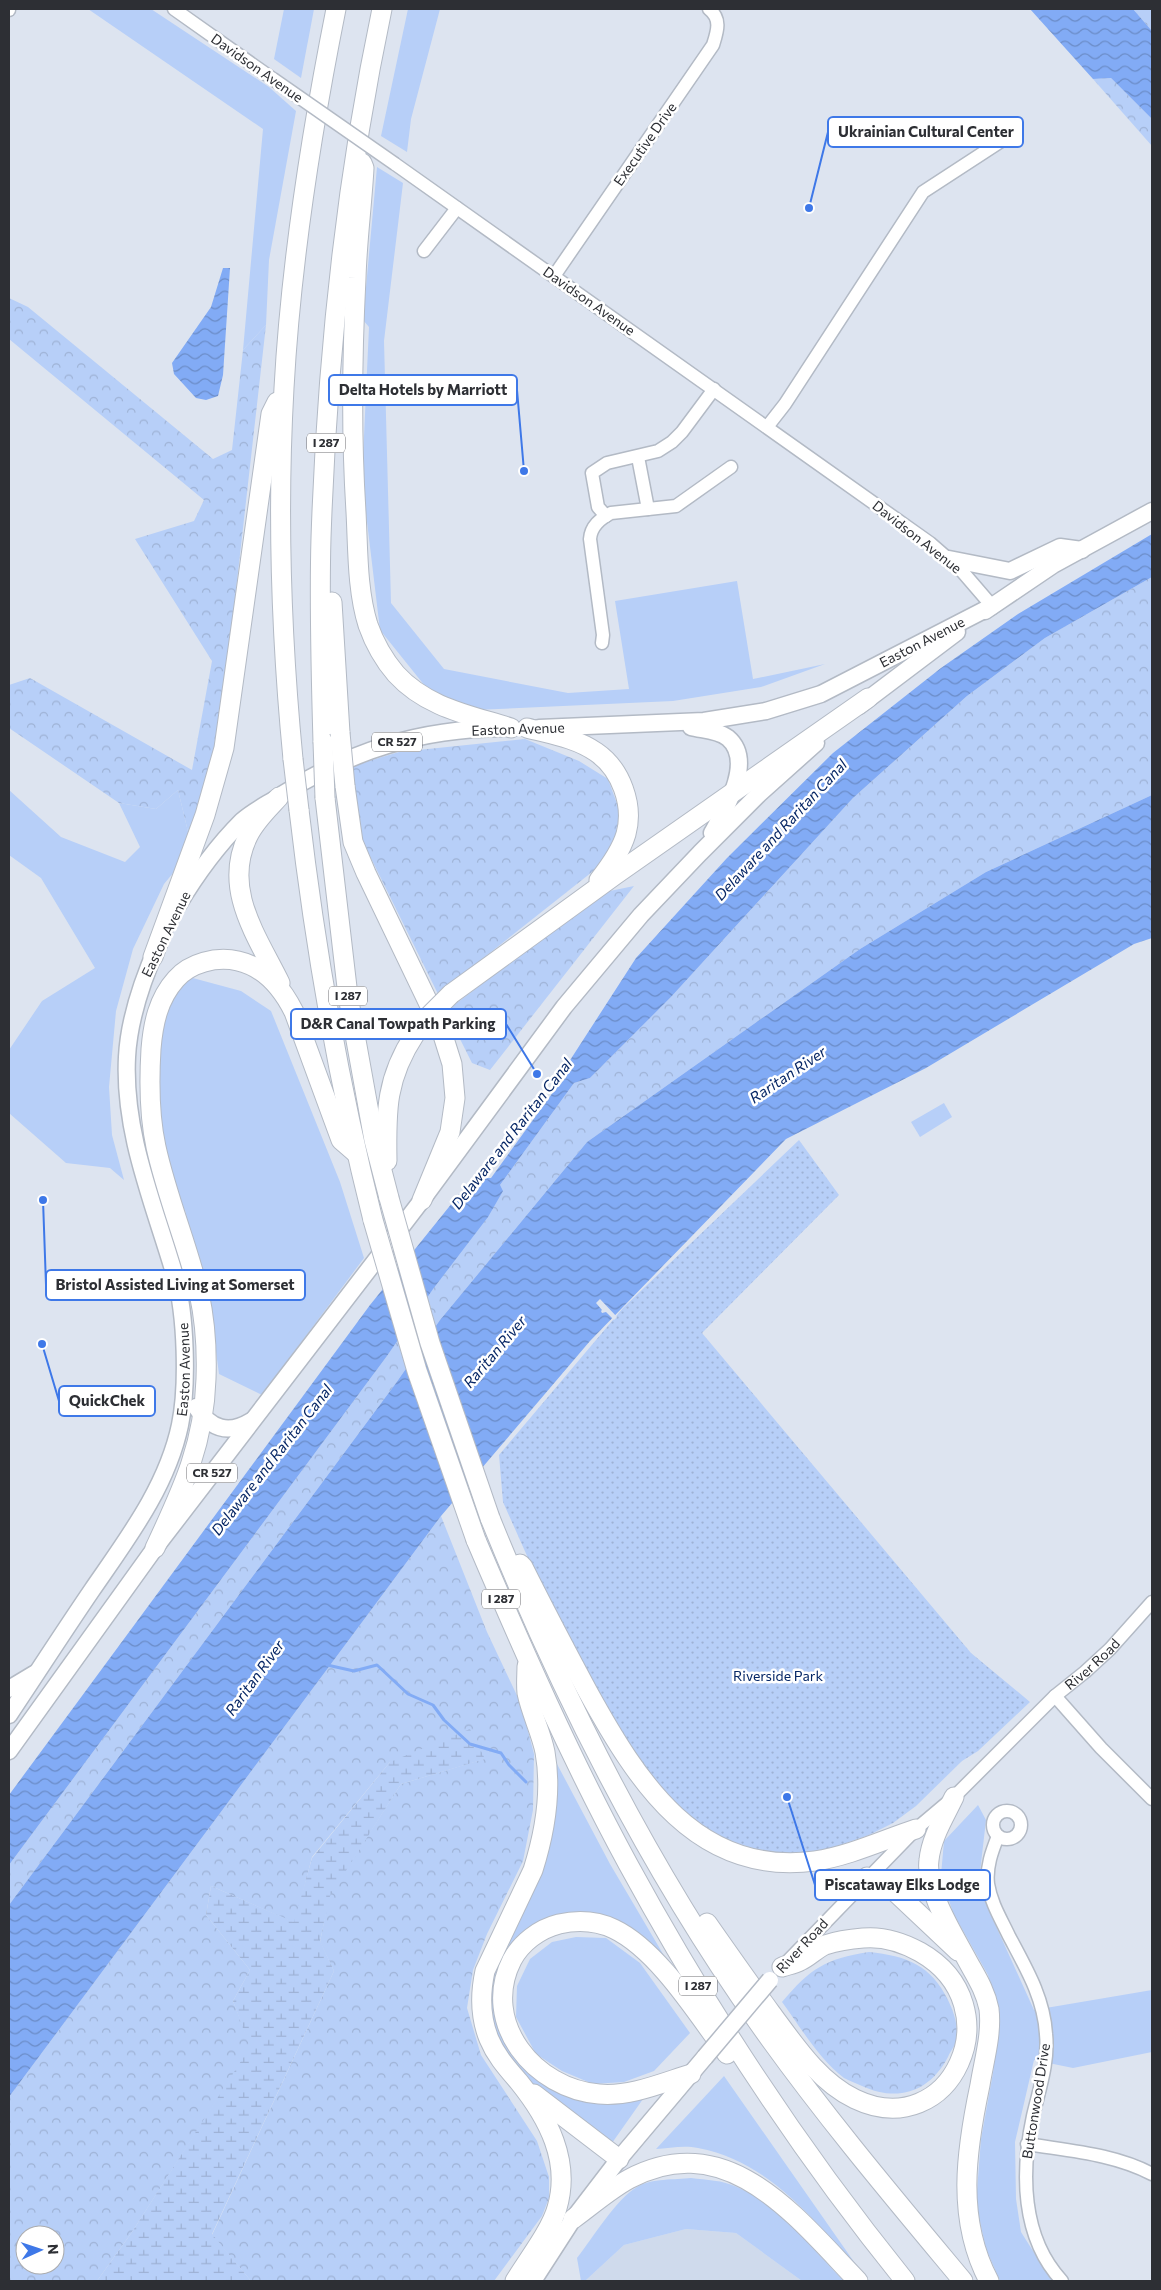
<svg xmlns="http://www.w3.org/2000/svg" width="1161" height="2290" viewBox="0 0 1161 2290" font-family="Commissioner,sans-serif">
	<defs>
		<pattern id="forest-crowns" width="20" height="18" patternUnits="userSpaceOnUse" patternTransform="scale(1.25)"><rect width="20" height="18" fill="#b7cff8"/><path d="M2 6a3 3 0 1 1 6 0M12 15a3 3 0 1 1 6 0" fill="none" stroke="#9eb2d5"/></pattern>
		<pattern id="wetland-marsh" width="20" height="14" patternUnits="userSpaceOnUse" patternTransform="scale(1.25)"><rect width="20" height="14" fill="#b7cff8"/><path d="M1 5h8M5 5V1M11 12h8M15 12V8" fill="none" stroke="#9eb2d5"/></pattern>
		<pattern id="cemetery-stones" width="16" height="16" patternUnits="userSpaceOnUse" patternTransform="scale(1.25)"><rect width="16" height="16" fill="#b7cff8"/><path d="M2 7V4a2 2 0 0 1 4 0v3zM10 15v-3a2 2 0 0 1 4 0v3z" fill="#9eb2d5"/></pattern>
		<pattern id="park-dots" width="8" height="8" patternUnits="userSpaceOnUse" patternTransform="scale(1.25)"><rect width="8" height="8" fill="#b7cff8"/><path d="M2 2h.1M6 6h.1" fill="none" stroke="#9eb2d5" stroke-width="1.8" stroke-linecap="round"/></pattern>
		<pattern id="water-waves" width="16" height="10" patternUnits="userSpaceOnUse" patternTransform="scale(1.25)"><rect width="16" height="10" fill="#82abf5"/><path d="M0 5q4-4 8 0t8 0" fill="none" stroke="#6b8cc7"/></pattern>
	</defs>
	<rect width="100%" height="100%" fill="#dde4f0"/>
	<!-- built -->
	<path fill="#cfdaec" d="M 686,2229 L 736,2233 L 802,2281 L 585,2281 L 624,2245 Z"/>
	<!-- grass -->
	<g fill="#b7cff8">
		<path d="M 88,9 L 151,9 L 269,87 L 296,111 L 269,260 L 266,325 L 243,350 L 263,129 Z"/>
		<path d="M 284,9 L 314,9 L 301,78 L 274,59 Z"/>
		<path d="M 408,9 L 440,9 L 411,119 L 407,152 L 381,136 Z"/>
		<path d="M 377,167 L 403,183 L 384,341 L 391,603 L 444,669 L 568,693 L 629,689 L 615,601 L 737,581 L 753,679 L 825,664 L 761,687 L 673,701 L 475,710 L 429,691 L 380,630 L 362,480 L 369,327 L 363,320 Z"/>
		<path d="M 9,790 L 61,837 L 125,862 L 140,847 L 119,803 L 156,809 L 178,790 L 189,836 L 178,867 L 164,884 L 133,949 L 116,1011 L 109,1087 L 112,1135 L 124,1180 L 110,1168 L 66,1163 L 9,1113 L 9,1050 L 42,1001 L 95,968 L 41,878 L 9,855 Z"/>
		<path d="M 180,963 L 189,977 L 241,991 L 271,1011 L 340,1182 L 364,1258 L 262,1395 L 219,1374 L 212,1321 L 185,1210 L 179,1208 C 174,1189 166,1168 163,1149 C 154,1087 156,1021 180,963 Z"/>
		<path d="M 944,1103 L 952,1117 L 920,1137 L 911,1122 Z"/>
		<path d="M 557,1764 L 610,1864 L 676,1976 L 599,1917 L 510,1953 L 505,2040 L 601,2101 L 643,2099 L 612,2143 L 606,2141 L 528,2081 L 496,2039 L 488,2006 L 496,1960 Z"/>
		<path d="M 978,1805 L 986,1820 L 979,1881 L 990,1913 L 1034,2010 L 1152,1990 L 1152,2052 L 1073,2068 L 1034,2060 L 1015,2142 L 1016,2199 L 1021,2232 L 1052,2281 L 1000,2281 L 986,2249 L 976,2204 L 981,2139 L 993,2073 L 999,2022 L 988,1975 L 953,1913 L 941,1875 L 944,1841 Z"/>
		<path d="M 576,1937 L 606,1938 L 640,1963 L 690,2033 L 654,2071 L 624,2082 L 593,2084 L 562,2071 L 536,2054 L 516,2017 L 517,1986 L 530,1959 L 552,1942 Z"/>
		<path d="M 724,2076 L 859,2269 C 812,2219 770,2162 698,2148 C 685,2145 669,2148 656,2149 Z"/>
		<path d="M 691,2178 C 707,2180 722,2180 737,2187 C 778,2205 813,2250 844,2281 L 802,2281 L 736,2233 L 686,2229 L 624,2245 L 585,2281 L 581,2281 L 577,2258 C 592,2239 617,2198 637,2187 C 652,2178 675,2180 691,2178 Z"/>
	</g>
	<!-- forest -->
	<g fill="url(#forest-crowns)" fill-rule="evenodd">
		<path d="M 1111,78 L 1152,119 L 1152,146 L 1093,79 Z"/>
		<path d="M 9,298 L 28,307 L 213,459 L 232,450 L 243,350 L 266,325 L 220,731 L 189,836 L 178,790 L 156,809 L 119,803 L 9,728 L 9,685 L 30,678 L 192,770 L 212,661 L 135,539 L 194,521 L 204,500 L 9,339 Z"/>
		<path d="M 1152,577 L 1152,795 L 986,872 L 860,949 L 587,1142 L 440,1320 L 396,1383 L 9,1905 L 9,1865 L 387,1356 L 500,1185 L 574,1083 L 590,1078 L 671,997 L 853,798 L 967,696 L 1045,638 Z"/>
		<path d="M 525,739 L 579,761 L 608,779 L 620,812 L 611,857 L 438,994 L 359,834 L 352,766 L 399,752 Z"/>
		<path d="M 634,886 L 490,1070 L 472,1063 L 446,1011 L 605,892 Z"/>
		<path d="M 441,1516 L 487,1632 L 521,1704 L 534,1754 L 533,1810 L 523,1861 L 487,1934 L 473,1970 L 467,2008 L 481,2055 L 537,2141 L 549,2177 L 549,2198 L 542,2216 L 494,2281 L 251,2281 L 212,2235 L 334,1971 L 320,1942 L 329,1896 L 401,1784 L 484,1759 L 390,1762 L 312,1857 L 295,1923 L 211,1886 L 206,1915 L 250,1970 L 233,2001 L 251,2047 L 132,2232 L 97,2281 L 9,2281 L 9,2097 ZM 25,2235 L 55,2235 L 55,2265 L 25,2265 Z"/>
		<path d="M 869,1952 C 907,1956 931,1965 948,2000 C 954,2012 959,2027 956,2041 C 955,2046 950,2052 948,2057 C 929,2093 897,2102 862,2086 C 856,2083 849,2081 844,2078 C 819,2059 801,2028 782,2002 C 811,1968 825,1959 869,1952 Z"/>
	</g>
	<!-- wetland -->
	<path fill="url(#wetland-marsh)" d="M 470,1729 L 485,1759 L 401,1784 L 330,1896 L 320,1941 L 334,1971 L 212,2234 L 251,2281 L 97,2281 L 132,2232 L 250,2047 L 233,2001 L 250,1970 L 206,1915 L 211,1886 L 294,1922 L 312,1858 L 390,1762 Z"/>
	<!-- cemetery -->
	<path fill="url(#cemetery-stones)" d="M 1133,9 L 1152,9 L 1152,31 Z"/>
	<!-- park -->
	<path fill="url(#park-dots)" d="M 799,1140 L 839,1195 L 702,1333 L 971,1653 L 1030,1702 L 978,1751 L 962,1761 L 916,1806 L 893,1823 L 869,1835 L 815,1854 L 774,1854 L 725,1840 L 702,1828 L 651,1780 L 610,1715 L 532,1567 L 503,1502 L 499,1455 L 623,1308 Z"/>
	<!-- water -->
	<g fill="url(#water-waves)">
		<path d="M 1030,9 L 1133,9 L 1152,31 L 1152,119 L 1111,78 L 1093,79 Z"/>
		<path d="M 223,268 L 230,268 L 223,375 L 218,396 L 206,400 L 196,398 L 174,374 L 172,363 L 211,307 Z"/>
		<path d="M 1152,534 L 1152,577 L 1045,638 L 967,696 L 853,798 L 671,997 L 590,1078 L 574,1083 L 500,1185 L 503,1191 L 488,1217 L 433,1289 L 387,1356 L 9,1865 L 9,1795 L 370,1305 L 465,1187 L 469,1184 L 478,1184 L 486,1178 L 491,1178 L 559,1084 L 566,1078 L 565,1068 L 636,958 L 727,858 L 833,753 L 941,668 L 1018,614 Z"/>
		<path d="M 1152,795 L 1152,938 L 1134,944 L 926,1068 L 786,1139 L 590,1341 L 441,1516 L 9,2097 L 9,1905 L 396,1383 L 440,1320 L 587,1142 L 860,949 L 986,872 Z"/>
	</g>
	<!-- pier -->
	<path fill="#dde4f0" d="M 600,1299 L 617,1317 L 614,1320 L 606,1312 L 602,1313 L 601,1311 L 602,1310 L 596,1303 Z"/>
	<g fill="none" stroke-linecap="round" stroke-linejoin="round">
		<!-- stream -->
		<path stroke="#82abf5" stroke-width="3" d="M 327,1665 L 354,1671 L 377,1665 L 408,1694 L 433,1705 L 444,1720 L 470,1744 L 501,1753 L 509,1765 L 526,1782"/>
		<!-- minor casing -->
		<g stroke="#b3bac5" stroke-width="15">
			<g id="minor">
				<path d="M 174,9 L 273,79"/>
				<path d="M 9,10 L 9,9"/>
				<path d="M 395,164 L 930,543 L 961,570 L 992,606"/>
				<path d="M 424,251 L 457,208"/>
				<path d="M 554,276 L 713,45 C 717,32 722,19 709,9"/>
				<path d="M 767,427 L 785,404 L 923,192 L 1015,132"/>
				<path d="M 638,457 L 648,509"/>
				<path d="M 606,516 L 598,507 L 592,473 L 607,463 L 658,451 L 672,442 L 682,432 L 714,389"/>
				<path d="M 602,643 L 603,635 L 590,539 C 591,526 600,519 611,513 L 676,506 L 731,467"/>
				<path d="M 1055,1696 L 1101,1748 L 1152,1799"/>
				<circle cx="1007" cy="1825" r="14"/>
				<path d="M 998,1836 C 992,1851 986,1867 988,1884 C 991,1903 1001,1919 1009,1936 C 1026,1968 1044,1998 1046,2034 C 1049,2062 1039,2090 1033,2116 C 1021,2172 1021,2237 1062,2281"/>
				<path id="s1" d="M 784,1965 L 916,1829 L 954,1797 L 1055,1696 L 1085,1672 L 1110,1649 L 1152,1602"/>
				<path d="M 1027,2144 C 1070,2151 1114,2154 1152,2174"/>
			</g>
		</g>
		<!-- major casing -->
		<g stroke="#b3bac5" stroke-width="19">
			<g id="major">
				<path d="M 949,559 L 1010,571 L 1060,547 L 1082,550"/>
				<path d="M 985,611 L 1053,565 L 1152,511"/>
				<path d="M 859,706 L 957,632"/>
				<path d="M 691,727 C 702,730 718,730 728,738 C 755,761 725,810 712,833"/>
				<path id="s2" d="M 539,728 L 704,721 L 766,711 L 821,694 L 992,606"/>
				<path d="M 178,905 C 196,875 217,846 242,821 C 254,810 270,803 283,794 C 352,750 421,729 502,728"/>
				<path d="M 196,1407 C 211,1429 228,1435 251,1421"/>
				<path d="M 9,1689 L 34,1674"/>
				<path id="s3" d="M 9,1715 C 37,1673 64,1631 92,1590 C 127,1539 167,1487 180,1425 C 188,1386 186,1315 175,1276 C 154,1204 123,1133 127,1057 C 129,1018 142,981 158,945"/>
				<path d="M 9,1751 L 155,1548 L 422,1200 L 564,1007 L 641,915 L 700,853 L 759,794 L 816,743"/>
				<path d="M 533,2281 L 573,2219 L 619,2159 L 705,2057"/>
			</g>
		</g>
		<!-- highway casing -->
		<g stroke="#b3bac5" stroke-width="21">
			<g id="highway">
				<path d="M 362,163 L 364,168 C 362,205 357,241 356,278 C 352,356 351,434 356,512 C 358,549 357,590 368,625 C 374,642 384,660 396,674 C 427,708 470,715 511,728"/>
				<path d="M 332,602 L 340,733"/>
				<path d="M 527,728 C 550,734 576,738 596,752 C 621,769 634,805 626,834 C 621,851 610,866 599,880"/>
				<path d="M 323,742 C 321,674 319,606 321,538 C 327,359 345,184 382,9"/>
				<path d="M 293,759 C 281,636 277,512 284,388 C 291,260 311,134 336,9"/>
				<path d="M 345,786 L 353,842 L 366,873 L 441,1029 L 452,1064 L 455,1098 L 450,1132 L 422,1200"/>
				<path d="M 279,797 C 268,809 255,821 248,836 C 222,889 257,936 280,983"/>
				<path d="M 325,798 L 348,996 L 374,1140 L 389,1198"/>
				<path d="M 299,810 C 315,948 339,1085 373,1220"/>
				<path d="M 153,957 L 205,815 L 224,748 L 271,414 L 277,402"/>
				<path d="M 451,994 L 615,875 L 868,698"/>
				<path d="M 387,1161 C 386,1110 386,1078 415,1034"/>
				<path d="M 490,1518 C 562,1696 649,1869 760,2025 C 823,2114 893,2197 963,2281"/>
				<path d="M 476,1540 C 523,1650 571,1759 628,1864 C 708,2011 800,2151 905,2281"/>
				<path d="M 155,1548 C 182,1490 204,1445 206,1379 C 207,1351 205,1320 199,1293 C 187,1244 167,1197 156,1147 C 149,1115 149,1082 151,1049 C 153,1024 158,999 176,979 C 190,963 216,956 238,961 C 265,967 282,988 294,1012 L 341,1140 L 356,1153"/>
				<path d="M 520,1564 L 523,1567 C 544,1609 566,1651 588,1692 C 637,1781 697,1877 815,1861 C 849,1856 883,1840 916,1829"/>
				<path d="M 954,1797 C 945,1816 931,1838 929,1860 C 925,1889 952,1932 966,1958 C 975,1975 985,1989 989,2009 C 992,2034 984,2060 980,2085 C 966,2151 956,2219 989,2281"/>
				<path d="M 867,1877 L 889,1886 L 958,1951"/>
				<path d="M 707,1923 C 728,1953 749,1983 771,2013 C 794,2044 819,2082 855,2099 C 951,2145 1015,2006 920,1952 C 902,1942 884,1936 863,1938 C 850,1939 837,1941 825,1945 C 816,1949 809,1957 800,1961 C 794,1964 788,1965 782,1967"/>
				<path d="M 691,2074 C 662,2083 630,2097 599,2094 C 535,2089 480,2023 512,1960 C 521,1943 539,1929 559,1924 C 577,1920 597,1921 614,1929 C 658,1950 698,2015 727,2054"/>
				<path d="M 534,2094 L 619,2159"/>
				<path d="M 573,2219 C 591,2206 609,2190 629,2179 C 728,2126 797,2218 858,2281"/>
				<path d="M 515,2281 C 527,2261 551,2230 557,2208 C 571,2161 548,2118 519,2082 C 507,2068 496,2056 489,2039 C 480,2017 480,1994 485,1971 L 533,1870 C 545,1832 552,1791 545,1752 C 541,1732 531,1713 527,1693 C 526,1684 527,1674 527,1666"/>
			</g>
		</g>
		<!-- minor -->
		<use href="#minor" stroke="#fff" stroke-width="12"/>
		<!-- major -->
		<use href="#major" stroke="#fff" stroke-width="16"/>
		<!-- highway -->
		<use href="#highway" stroke="#fff" stroke-width="19"/>
		<!-- minor-bridge casing -->
		<g stroke="#b3bac5" stroke-width="15" stroke-linecap="butt">
			<path id="minor-bridge" d="M 273,79 L 395,164"/>
		</g>
		<!-- major-bridge casing -->
		<g stroke="#b3bac5" stroke-width="19" stroke-linecap="butt">
			<path id="major-bridge" d="M 705,2057 L 770,1980"/>
		</g>
		<!-- highway-bridge casing -->
		<g stroke="#b3bac5" stroke-width="21" stroke-linecap="butt">
			<g id="highway-bridge">
				<path d="M 340,733 L 345,786"/>
				<path d="M 323,742 L 325,798"/>
				<path d="M 293,759 L 299,810"/>
				<path d="M 415,1034 L 426,1019 L 451,994"/>
				<path d="M 389,1198 L 430,1343 L 490,1518"/>
				<path d="M 373,1220 L 417,1371 L 476,1540"/>
			</g>
		</g>
		<!-- minor-bridge -->
		<use href="#minor-bridge" stroke="#fff" stroke-width="12"/>
		<!-- major-bridge -->
		<use href="#major-bridge" stroke="#fff" stroke-width="16"/>
		<!-- highway-bridge -->
		<use href="#highway-bridge" stroke="#fff" stroke-width="19"/>
	</g>
	<g text-anchor="middle" stroke-width="5" stroke-linejoin="round" paint-order="stroke">
		<!-- shield labels -->
		<g fill="#fff" stroke="#6c6d71" stroke-width="1">
			<rect x="307" y="433.5" width="38" height="19" rx="4"/>
			<rect x="372" y="732.5" width="50" height="19" rx="4"/>
			<rect x="329" y="986.5" width="38" height="19" rx="4"/>
			<rect x="187" y="1463.5" width="50" height="19" rx="4"/>
			<rect x="482" y="1589.5" width="38" height="19" rx="4"/>
			<rect x="679" y="1976.5" width="38" height="19" rx="4"/>
		</g>
		<g font-size="12" font-weight="bold" fill="#2d2f34">
			<text x="326" y="447">I 287</text>
			<text x="397" y="746">CR 527</text>
			<text x="348" y="1000">I 287</text>
			<text x="212" y="1477">CR 527</text>
			<text x="501" y="1603">I 287</text>
			<text x="698" y="1990">I 287</text>
		</g>
		<!-- street labels -->
		<g font-size="14" fill="#2d2f34" stroke="#fff">
			<text transform="translate(257 68) rotate(35)" y="5">Davidson Avenue</text>
			<text transform="translate(645 144) rotate(-55)" y="5">Executive Drive</text>
			<text transform="translate(589 301) rotate(35)" y="5">Davidson Avenue</text>
			<text transform="translate(917 537) rotate(38)" y="5">Davidson Avenue</text>
			<text dy="5" stroke="none"><textPath href="#s2" startOffset="399">Easton Avenue</textPath></text>
			<text transform="translate(518 729) rotate(-2)" y="5">Easton Avenue</text>
			<text transform="translate(166 934) rotate(-64)" y="5">Easton Avenue</text>
			<text dy="5" stroke="none"><textPath href="#s3" startOffset="394">Easton Avenue</textPath></text>
			<text dy="5" stroke="none"><textPath href="#s1" startOffset="431">River Road</textPath></text>
			<text transform="translate(802 1946) rotate(-47)" y="5">River Road</text>
			<text transform="translate(1036 2101) rotate(-81)" y="5">Buttonwood Drive</text>
		</g>
		<!-- park labels -->
		<g font-size="14" fill="#062766" stroke="#fff">
			<text x="778" y="1681">Riverside Park</text>
		</g>
		<!-- water labels -->
		<g font-size="15" font-style="italic" fill="#062665" stroke="#fff">
			<text transform="translate(781 830) rotate(-47)" y="5">Delaware and Raritan Canal</text>
			<text transform="translate(788 1075) rotate(-34)" y="5">Raritan River</text>
			<text transform="translate(512 1134) rotate(-52)" y="5">Delaware and Raritan Canal</text>
			<text transform="translate(495 1352) rotate(-50)" y="5">Raritan River</text>
			<text transform="translate(272 1460) rotate(-52)" y="5">Delaware and Raritan Canal</text>
			<text transform="translate(255 1678) rotate(-54)" y="5">Raritan River</text>
		</g>
	</g>
	<!-- callouts -->
	<path fill="none" stroke="#3e78e8" stroke-width="2" d="M809 208L828 132M524 471L517 390M537 1074L506 1024M43 1200L46 1285M42 1344L59 1401M787 1797L815 1885"/>
	<g fill="#3e78e8" stroke="#fff" stroke-width="2">
		<circle cx="809" cy="208" r="5"/>
		<circle cx="524" cy="471" r="5"/>
		<circle cx="537" cy="1074" r="5"/>
		<circle cx="43" cy="1200" r="5"/>
		<circle cx="42" cy="1344" r="5"/>
		<circle cx="787" cy="1797" r="5"/>
	</g>
	<g fill="#fff" stroke="#3e78e8" stroke-width="2">
		<rect x="828" y="117" width="195" height="30" rx="5"/>
		<rect x="329" y="375" width="188" height="30" rx="5"/>
		<rect x="291" y="1009" width="215" height="30" rx="5"/>
		<rect x="46" y="1270" width="259" height="30" rx="5"/>
		<rect x="59" y="1386" width="96" height="30" rx="5"/>
		<rect x="815" y="1870" width="175" height="30" rx="5"/>
	</g>
	<g font-size="15" text-anchor="middle" font-weight="bold" fill="#2d2f34">
		<text x="926" y="137">Ukrainian Cultural Center</text>
		<text x="423" y="395">Delta Hotels by Marriott</text>
		<text x="398" y="1029">D&amp;R Canal Towpath Parking</text>
		<text x="175" y="1290">Bristol Assisted Living at Somerset</text>
		<text x="107" y="1406">QuickChek</text>
		<text x="902" y="1890">Piscataway Elks Lodge</text>
	</g>
	<!-- border -->
	<rect width="1161" height="2290" fill="none" stroke="#2d2f34" stroke-width="20"/>
	<!-- north arrow -->
	<g transform="translate(40 2250) rotate(87)"><circle r="24" fill="#ffffff" stroke="#abacae"/>
	<path d="M0-4L9 19L0 12L-9 19Z" fill="#3e78e8"/>
	<text y="-8" font-size="14" font-weight="bold" text-anchor="middle" fill="#2d2f34">N</text>
	</g>
</svg>
